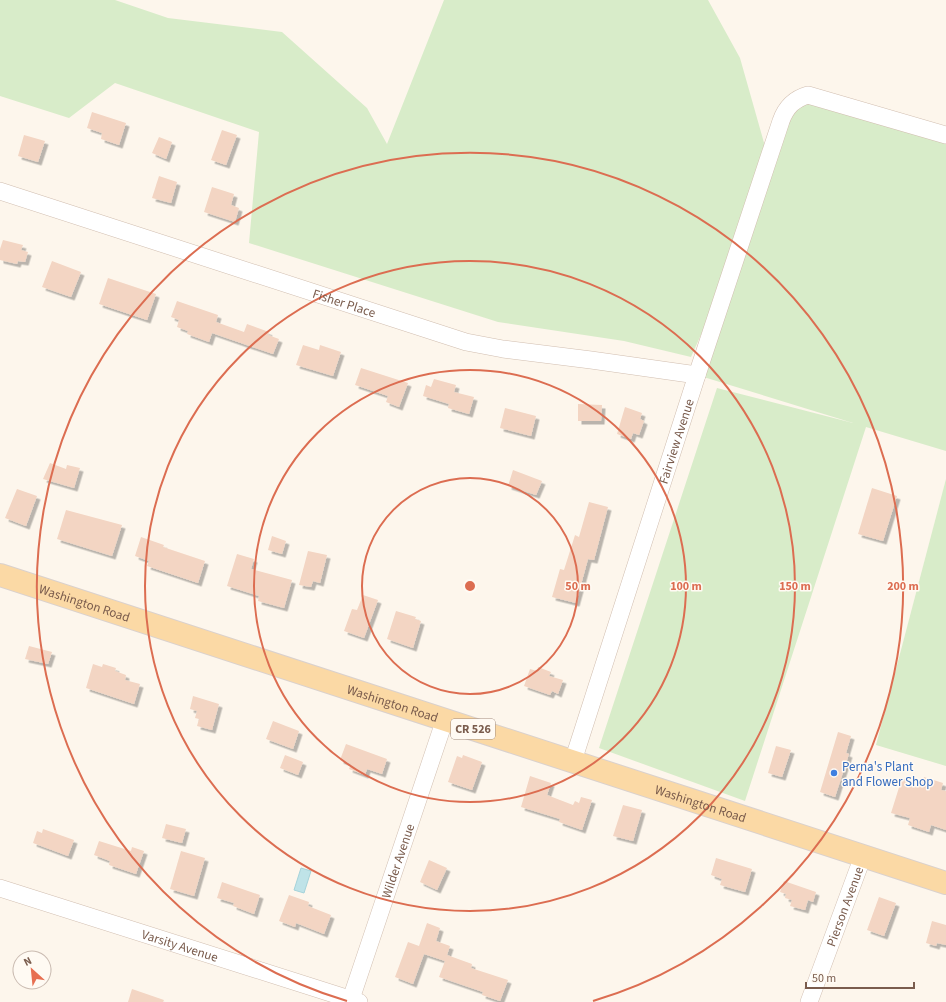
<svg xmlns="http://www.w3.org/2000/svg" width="946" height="1002" viewBox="0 0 946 1002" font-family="'Source Sans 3',sans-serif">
	<defs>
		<filter id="shadow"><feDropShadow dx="3.5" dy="3.5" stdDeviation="0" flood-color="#0004"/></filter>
	</defs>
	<rect width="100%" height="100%" fill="#fdf6ec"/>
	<!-- green -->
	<g fill="#d8ecc9">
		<path d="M 0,0 L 115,0 L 168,18 L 282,32 L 367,108 L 387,144 L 444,0 L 708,0 L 740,58 L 768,157 L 798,98 L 946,133 L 946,451 L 866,427 L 745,801 L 599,748 L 717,388 L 853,423 L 697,375 L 734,261 L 691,357 L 624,341 L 498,322 L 249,243 L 259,132 L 115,83 L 69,118 L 0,96 Z"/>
		<path d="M 946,479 L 946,766 L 876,745 Z"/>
	</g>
	<!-- water -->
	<path fill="#bfe3e8" stroke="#a5d3da" d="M 301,868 L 311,871 L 304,893 L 294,890 Z"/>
	<!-- building -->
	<g fill="#f3d5c3" filter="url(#shadow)">
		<path d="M 92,112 L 126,123 L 119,145 L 101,139 L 102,133 L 87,128 Z"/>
		<path d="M 222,130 L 237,135 L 226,165 L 211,160 Z"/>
		<path d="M 24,135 L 45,141 L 38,162 L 18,156 Z"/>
		<path d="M 159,137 L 172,142 L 166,159 L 152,153 Z"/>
		<path d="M 159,176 L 177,182 L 171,203 L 152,198 Z"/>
		<path d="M 212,187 L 234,194 L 231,205 L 239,208 L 235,222 L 204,212 Z"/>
		<path d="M 3,240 L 23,245 L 21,250 L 28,252 L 25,262 L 18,261 L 17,264 L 0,260 L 0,249 Z"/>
		<path d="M 52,261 L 81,272 L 71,297 L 42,287 Z"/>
		<path d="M 108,278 L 156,294 L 147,320 L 99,304 Z"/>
		<path d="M 177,301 L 218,315 L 216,322 L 244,332 L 247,324 L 269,332 L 268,335 L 279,339 L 273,354 L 212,333 L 209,342 L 187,334 L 188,331 L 177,327 L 179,320 L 171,317 Z"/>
		<path d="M 303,345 L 319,350 L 320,345 L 341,352 L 333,376 L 296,365 Z"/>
		<path d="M 361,368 L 408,383 L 399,407 L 386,402 L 388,396 L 355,385 Z"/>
		<path d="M 434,379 L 456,385 L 454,392 L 474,397 L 469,414 L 448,408 L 449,404 L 423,396 L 426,385 L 431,387 Z"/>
		<path d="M 578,404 L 602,405 L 601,421 L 578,421 Z"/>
		<path d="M 625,407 L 642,413 L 640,419 L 644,421 L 639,435 L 633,433 L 631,439 L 617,434 Z"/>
		<path d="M 505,408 L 536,416 L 531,436 L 500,428 Z"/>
		<path d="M 50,463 L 66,469 L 67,465 L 80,468 L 74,488 L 43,479 Z"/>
		<path d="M 513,470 L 542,481 L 536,495 L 508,486 Z"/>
		<path d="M 872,488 L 897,496 L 883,541 L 858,534 Z"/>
		<path d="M 17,489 L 37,496 L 26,526 L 5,518 Z"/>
		<path d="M 589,502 L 608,507 L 594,560 L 588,559 L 576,603 L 552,597 L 560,569 L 564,570 L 575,535 L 579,537 Z"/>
		<path d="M 66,510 L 122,525 L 112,556 L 57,539 Z"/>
		<path d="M 272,536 L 286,541 L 282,554 L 268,550 Z"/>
		<path d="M 141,537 L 164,545 L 163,547 L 205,561 L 198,583 L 147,566 L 149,561 L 135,556 Z"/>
		<path d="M 308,551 L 327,555 L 320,583 L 313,581 L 311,587 L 299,585 Z"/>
		<path d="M 237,554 L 254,559 L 251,569 L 292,580 L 284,608 L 258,601 L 259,596 L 227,586 Z"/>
		<path d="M 363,595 L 378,600 L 364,638 L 344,631 L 352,609 L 357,610 Z"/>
		<path d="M 396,611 L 416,617 L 415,619 L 421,621 L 413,648 L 387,639 Z"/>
		<path d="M 29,646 L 52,652 L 48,664 L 25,659 Z"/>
		<path d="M 93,664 L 102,667 L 103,664 L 116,668 L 115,671 L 126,675 L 125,680 L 140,684 L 134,704 L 86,688 Z"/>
		<path d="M 538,667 L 551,672 L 549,676 L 563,680 L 558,694 L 552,691 L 550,695 L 524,686 L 530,669 L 537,671 Z"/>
		<path d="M 193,696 L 219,704 L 212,730 L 197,726 L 199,719 L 195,718 L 197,711 L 190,709 Z"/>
		<path d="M 273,721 L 299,731 L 293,749 L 266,739 Z"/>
		<path d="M 838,732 L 851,736 L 846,753 L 849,754 L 835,797 L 820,792 Z"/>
		<path d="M 346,744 L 387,759 L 382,774 L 367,769 L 365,775 L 349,769 L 351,764 L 340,760 Z"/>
		<path d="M 776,746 L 791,750 L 782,777 L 768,773 Z"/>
		<path d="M 285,755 L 303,762 L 298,775 L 280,768 Z"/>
		<path d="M 463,755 L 482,762 L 472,790 L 448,782 L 457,756 L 462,758 Z"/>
		<path d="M 530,776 L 551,783 L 547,795 L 573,805 L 575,801 L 579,803 L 581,797 L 592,800 L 582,830 L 559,822 L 560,819 L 521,807 Z"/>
		<path d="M 924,777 L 943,783 L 941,790 L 946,791 L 946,830 L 931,825 L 929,832 L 908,825 L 910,818 L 891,813 L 902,778 L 922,784 Z"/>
		<path d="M 623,805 L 642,810 L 633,841 L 613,836 Z"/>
		<path d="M 166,824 L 186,829 L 182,843 L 162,838 Z"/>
		<path d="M 43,829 L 74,840 L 68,856 L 33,843 L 37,831 L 42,833 Z"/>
		<path d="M 99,841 L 131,851 L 132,847 L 144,851 L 136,874 L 109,865 L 110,861 L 94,855 Z"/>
		<path d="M 181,851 L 205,858 L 194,896 L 170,889 Z"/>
		<path d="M 716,858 L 752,869 L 745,892 L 720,885 L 722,879 L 711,875 Z"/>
		<path d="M 429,860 L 447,868 L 437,890 L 420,882 Z"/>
		<path d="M 784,881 L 816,892 L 813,902 L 808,900 L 805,910 L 790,906 L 792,900 L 785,898 L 786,894 L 780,892 Z"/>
		<path d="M 222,882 L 260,895 L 254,914 L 233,906 L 234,903 L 217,898 Z"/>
		<path d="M 289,895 L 309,902 L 308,906 L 331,915 L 324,934 L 296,923 L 295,927 L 279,921 Z"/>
		<path d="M 879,897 L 896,903 L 884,936 L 867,930 Z"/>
		<path d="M 932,921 L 946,925 L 946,945 L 937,943 L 936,946 L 926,943 Z"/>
		<path d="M 427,923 L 440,928 L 436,941 L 450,946 L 447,955 L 472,964 L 471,968 L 508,980 L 500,1001 L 482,995 L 483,992 L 439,977 L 445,961 L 424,954 L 413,984 L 395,977 L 408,942 L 419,946 Z"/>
		<path d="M 132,989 L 164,1000 L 163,1002 L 128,1002 Z"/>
	</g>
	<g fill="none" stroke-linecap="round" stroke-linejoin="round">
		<!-- minor casing -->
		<g stroke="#d1beb0" stroke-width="18">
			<g id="minor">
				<path id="s1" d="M 0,191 L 466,342 L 503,349 L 591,360 L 697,375"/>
				<path id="s2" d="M 573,761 L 697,375 L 781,121 C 786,107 794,99 808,95 L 946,135"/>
				<path id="s3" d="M 0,888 L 359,1002"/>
				<path id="s4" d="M 350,1002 L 445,719"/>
				<path id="s5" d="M 809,1002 L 863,856"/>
			</g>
		</g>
		<!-- primary casing -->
		<g stroke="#dad1cd" stroke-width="24">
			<g id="primary">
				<path id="s6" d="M 0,575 L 946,883"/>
			</g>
		</g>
		<!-- minor -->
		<use href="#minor" stroke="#fff" stroke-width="17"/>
		<!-- primary -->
		<use href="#primary" stroke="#fbd9a5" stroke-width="22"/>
	</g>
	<!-- distance rings -->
	<g fill="none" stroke="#dc6d51" stroke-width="2">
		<circle cx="470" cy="586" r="108"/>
		<circle cx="470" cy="586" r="216"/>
		<circle cx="470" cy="586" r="325"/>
		<path d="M347 1001A433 433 0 1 1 593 1001"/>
	</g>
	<!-- markers -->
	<circle fill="#3f7fe0" stroke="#fffaf3" stroke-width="1.5" cx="834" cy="773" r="4"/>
	<g text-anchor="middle" stroke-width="3" stroke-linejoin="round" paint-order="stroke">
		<!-- shield labels -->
		<rect fill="#fffaf3" stroke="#a28b7f" stroke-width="1" x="451" y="719" width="44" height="20" rx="3"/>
		<g font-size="12" font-weight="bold" fill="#7a5c4d">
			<text x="473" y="733">CR 526</text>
		</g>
		<!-- street labels -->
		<g font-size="13" fill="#7a5c4d" stroke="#fffaf3">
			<text dy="5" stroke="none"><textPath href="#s1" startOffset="362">Fisher Place</textPath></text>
			<text dy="5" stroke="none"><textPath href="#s2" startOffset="336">Fairview Avenue</textPath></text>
			<text dy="5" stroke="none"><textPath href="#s6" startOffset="89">Washington Road</textPath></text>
			<text dy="5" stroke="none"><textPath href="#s6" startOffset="413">Washington Road</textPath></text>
			<text dy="5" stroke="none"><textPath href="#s6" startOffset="737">Washington Road</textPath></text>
			<text dy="5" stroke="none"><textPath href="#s4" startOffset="149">Wilder Avenue</textPath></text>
			<text dy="5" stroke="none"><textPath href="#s5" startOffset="102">Pierson Avenue</textPath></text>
			<text dy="5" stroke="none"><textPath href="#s3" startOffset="189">Varsity Avenue</textPath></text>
		</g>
		<!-- shop labels -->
		<g font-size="13" fill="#366cbe" stroke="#fffaf3" text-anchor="start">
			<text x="842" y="771">Perna's Plant<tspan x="842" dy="15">and Flower Shop</tspan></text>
		</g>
	</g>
	<circle cx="470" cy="586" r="6" fill="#dc6d51" stroke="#fffaf3" stroke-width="2"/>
	<g font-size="12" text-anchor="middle" font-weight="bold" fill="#dc6d51" stroke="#fffaf3" stroke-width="3" stroke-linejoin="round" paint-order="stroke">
		<text x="578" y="590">50 m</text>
		<text x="686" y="590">100 m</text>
		<text x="795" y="590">150 m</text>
		<text x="903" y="590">200 m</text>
	</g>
	<!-- north arrow -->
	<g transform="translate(32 970) rotate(333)"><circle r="19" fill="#fffaf3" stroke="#cabbb1"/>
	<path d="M0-3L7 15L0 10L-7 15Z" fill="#e76f51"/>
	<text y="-6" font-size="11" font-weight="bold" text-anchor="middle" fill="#7a5c4d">N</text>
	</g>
	<!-- scale -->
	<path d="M806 982v6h108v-6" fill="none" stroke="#7a5c4d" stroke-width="2"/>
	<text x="812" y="982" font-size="12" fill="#7a5c4d" stroke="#fffaf3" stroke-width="3" paint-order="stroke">50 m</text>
</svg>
